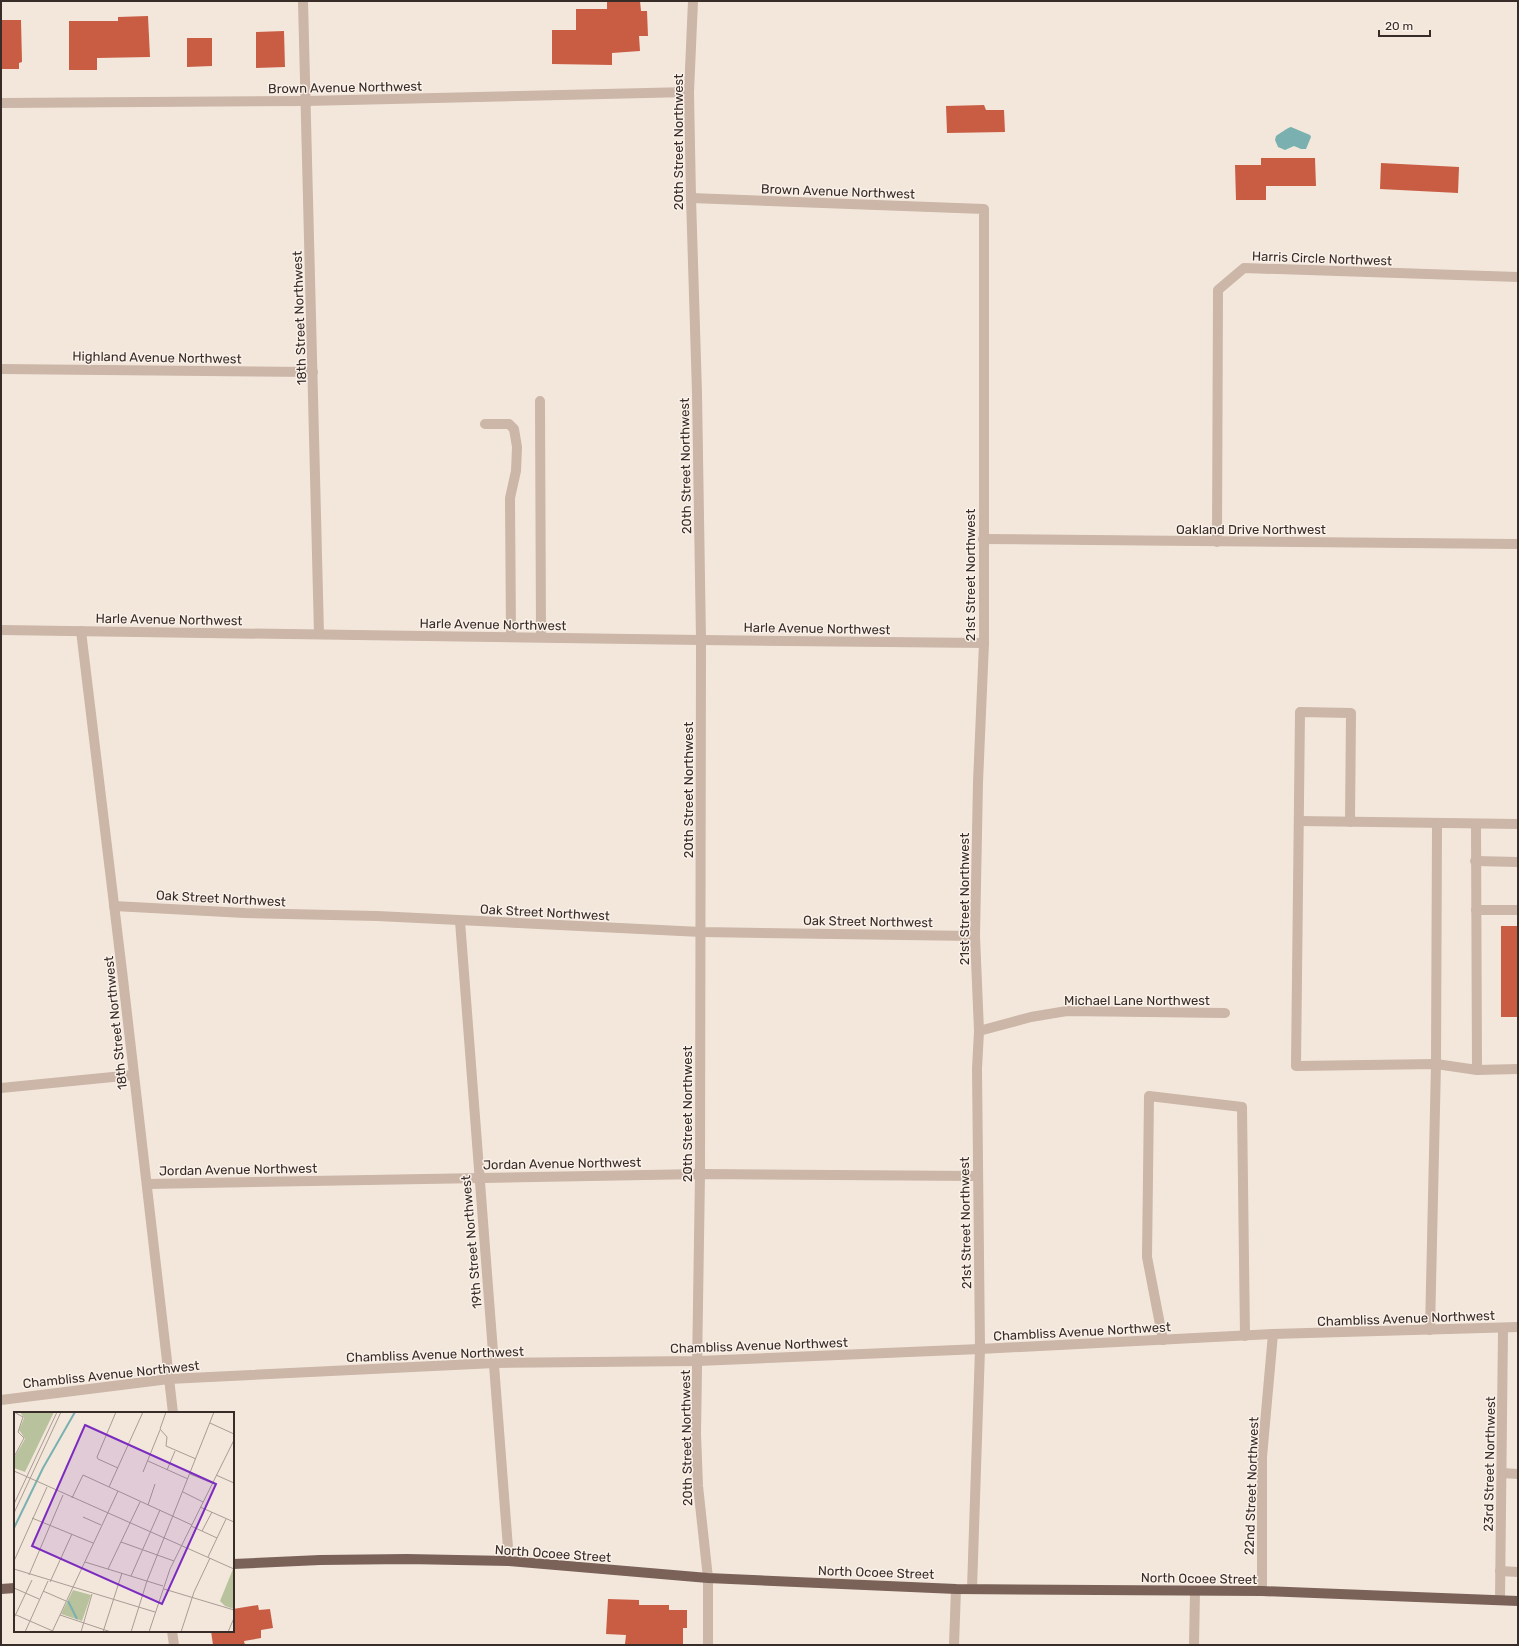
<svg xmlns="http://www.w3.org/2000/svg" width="1519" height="1646" viewBox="0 0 1519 1646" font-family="Rubik,sans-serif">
	<rect width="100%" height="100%" fill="#f3e7dc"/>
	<!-- water -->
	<path fill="#7ab1b0" d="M 1291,127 L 1310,135 L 1311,137 L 1306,149 L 1301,149 L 1294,146 L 1285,150 L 1278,147 L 1275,140 L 1276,136 C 1279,134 1287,128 1291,127 Z"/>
	<!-- building -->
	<g fill="#c95d44">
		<path d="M 607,1 L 640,1 L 641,11 L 647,11 L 648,36 L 639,36 L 640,51 L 612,53 L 612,65 L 552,64 L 552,30 L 576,30 L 576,9 L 607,9 Z"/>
		<path d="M 148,16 L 150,57 L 97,58 L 97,70 L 69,70 L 69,21 L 118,21 L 118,17 Z"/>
		<path d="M 1,20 L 21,20 L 22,62 L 19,63 L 19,69 L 1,69 Z"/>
		<path d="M 284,31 L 285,67 L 256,68 L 256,32 Z"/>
		<path d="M 187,38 L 212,38 L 212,66 L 187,67 Z"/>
		<path d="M 984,105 L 986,110 L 1004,110 L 1005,132 L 947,133 L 946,106 Z"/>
		<path d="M 1261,158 L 1315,158 L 1316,186 L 1266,186 L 1266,200 L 1236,200 L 1235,165 L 1261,165 Z"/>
		<path d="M 1381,163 L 1459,167 L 1458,193 L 1380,189 Z"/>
		<rect x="1501" y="926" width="17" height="91"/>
		<path d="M 608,1599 L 639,1600 L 639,1605 L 669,1605 L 669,1610 L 687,1610 L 687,1628 L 683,1628 L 683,1645 L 625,1644 L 626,1635 L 606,1634 Z"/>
		<path d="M 258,1605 L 259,1610 L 270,1609 L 273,1628 L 261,1630 L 261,1638 L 244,1641 L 245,1645 L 213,1645 L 211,1631 L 233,1631 L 233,1609 Z"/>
	</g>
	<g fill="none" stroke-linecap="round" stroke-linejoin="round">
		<!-- minor -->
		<g stroke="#cbb6a8" stroke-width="10">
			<path d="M 303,1 L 319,634"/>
			<path d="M 693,1 L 689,92 L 691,198 L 697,393 L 701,640 L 700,1174 L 696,1434 L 698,1486 L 708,1578 L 708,1645"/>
			<path d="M 1,103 L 306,101 L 689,92"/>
			<path d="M 691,198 L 984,209 L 984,643 L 978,782 L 975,936 L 979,1031 L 977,1069 L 980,1349 L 972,1589"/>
			<path d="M 1,369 L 313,372"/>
			<path d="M 540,401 L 541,637"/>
			<path d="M 485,424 L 509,424 L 514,429 L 517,447 L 516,471 L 510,498 L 511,637"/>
			<path d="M 983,539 L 1518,544"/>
			<path d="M 1217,542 L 1218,290 L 1244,268 L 1518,277"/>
			<path d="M 1,630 L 701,640 L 984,643"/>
			<path d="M 81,631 L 123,979 L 173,1413"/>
			<path d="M 1299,821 L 1518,824"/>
			<path d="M 1350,822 L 1351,713 L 1300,712 L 1296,1066 L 1436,1064 L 1477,1070 L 1518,1069"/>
			<path d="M 1476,824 L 1477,1070"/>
			<path d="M 1475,861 L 1518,862"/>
			<path d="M 114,906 L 245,913 L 377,916 L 701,932 L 975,936"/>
			<path d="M 1476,910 L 1518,910"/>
			<path d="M 460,921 L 509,1561"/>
			<path d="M 979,1031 L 1031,1017 L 1067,1011 L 1225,1013"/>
			<path d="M 1,1088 L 133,1075"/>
			<path d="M 147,1184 L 700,1174 L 978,1176"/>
			<path d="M 1430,1330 L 1436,1064 L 1437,824"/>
			<path d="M 1163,1340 L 1147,1257 L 1149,1096 L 1242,1107 L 1245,1336"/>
			<path d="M 1,1400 L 169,1379 L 495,1363 L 698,1361 L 980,1349 L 1273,1334 L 1518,1327"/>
			<path d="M 1502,1473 L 1518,1474"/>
			<path d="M 1500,1571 L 1518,1572"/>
			<path d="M 1262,1591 L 1262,1457 L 1273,1334"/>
			<path d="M 1500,1600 L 1503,1328"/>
			<path d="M 172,1631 L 174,1645"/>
			<path d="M 954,1645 L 956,1589"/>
			<path d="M 1194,1645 L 1195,1591"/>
		</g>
		<!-- major -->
		<g stroke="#7a6259" stroke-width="10">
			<path d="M 233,1564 L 320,1560 L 407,1559 L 509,1561 L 708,1578 L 956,1589 L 1262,1591 L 1518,1601"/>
			<path d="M 1,1589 L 15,1588"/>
		</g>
	</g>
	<g text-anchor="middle" stroke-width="3" stroke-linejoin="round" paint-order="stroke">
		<!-- street labels -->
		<g font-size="13" fill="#382c28" stroke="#faf1e9">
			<text transform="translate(345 87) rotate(-1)" y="5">Brown Avenue Northwest</text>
			<text transform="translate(678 142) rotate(-90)" y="5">20th Street Northwest</text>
			<text transform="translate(838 191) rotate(2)" y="5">Brown Avenue Northwest</text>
			<text transform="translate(1322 258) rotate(2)" y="5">Harris Circle Northwest</text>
			<text transform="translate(299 318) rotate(-92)" y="5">18th Street Northwest</text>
			<text transform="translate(157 357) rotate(1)" y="5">Highland Avenue Northwest</text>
			<text transform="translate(685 466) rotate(-91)" y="5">20th Street Northwest</text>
			<text x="1251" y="534">Oakland Drive Northwest</text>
			<text transform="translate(970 575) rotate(-90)" y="5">21st Street Northwest</text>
			<text transform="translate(169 619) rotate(1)" y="5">Harle Avenue Northwest</text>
			<text transform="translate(493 624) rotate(1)" y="5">Harle Avenue Northwest</text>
			<text transform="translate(817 628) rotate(1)" y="5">Harle Avenue Northwest</text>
			<text transform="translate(688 790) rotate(-90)" y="5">20th Street Northwest</text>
			<text transform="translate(221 898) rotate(3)" y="5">Oak Street Northwest</text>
			<text transform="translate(964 899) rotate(-90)" y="5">21st Street Northwest</text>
			<text transform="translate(545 912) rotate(3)" y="5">Oak Street Northwest</text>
			<text transform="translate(868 921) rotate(1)" y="5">Oak Street Northwest</text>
			<text x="1137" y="1005">Michael Lane Northwest</text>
			<text transform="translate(115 1023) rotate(-96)" y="5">18th Street Northwest</text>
			<text transform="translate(687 1114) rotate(-90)" y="5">20th Street Northwest</text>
			<text transform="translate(562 1163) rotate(-1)" y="5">Jordan Avenue Northwest</text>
			<text transform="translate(238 1169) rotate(-1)" y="5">Jordan Avenue Northwest</text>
			<text transform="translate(965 1223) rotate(-91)" y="5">21st Street Northwest</text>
			<text transform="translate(471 1242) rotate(-95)" y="5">19th Street Northwest</text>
			<text transform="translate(1406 1318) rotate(-2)" y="5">Chambliss Avenue Northwest</text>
			<text transform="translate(1082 1331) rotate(-3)" y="5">Chambliss Avenue Northwest</text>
			<text transform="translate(759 1345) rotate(-2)" y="5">Chambliss Avenue Northwest</text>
			<text transform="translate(435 1354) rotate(-2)" y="5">Chambliss Avenue Northwest</text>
			<text transform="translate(111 1374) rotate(-6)" y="5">Chambliss Avenue Northwest</text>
			<text transform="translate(686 1438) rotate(-91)" y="5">20th Street Northwest</text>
			<text transform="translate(1489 1464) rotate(-89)" y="5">23rd Street Northwest</text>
			<text transform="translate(1251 1486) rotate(-88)" y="5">22nd Street Northwest</text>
			<text transform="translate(553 1553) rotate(4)" y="5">North Ocoee Street</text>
			<text transform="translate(876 1572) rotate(2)" y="5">North Ocoee Street</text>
			<text transform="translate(1199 1578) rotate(1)" y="5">North Ocoee Street</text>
		</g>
	</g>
	<!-- overview -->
	<g transform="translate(14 1412)">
		<rect width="220" height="220" fill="#f3e7dc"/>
		<path d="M 6,0 L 40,0 L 11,60 L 0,56 L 0,46 L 11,27 L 5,18 L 10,6 ZM 219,157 L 220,158 L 220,197 L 211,194 L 206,189 ZM 59,178 L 77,183 L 68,209 L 47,202 Z" fill="#b8c29c"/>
		<path fill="none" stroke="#7ab1b0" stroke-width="2" d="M 0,116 L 29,56 L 61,0M 54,189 L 63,207"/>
		<path fill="none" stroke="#a89c94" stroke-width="1" d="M 102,0 L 83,45 L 84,47 L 104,56M 152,0 L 146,17 L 153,25 L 152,34 L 182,47M 196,11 L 220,22M 0,45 L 10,26 L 4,20 L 9,5 L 0,0M 134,49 L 174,67M 153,58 L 161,39M 0,59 L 220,157M 129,60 L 146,18M 176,62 L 198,71M 202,63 L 220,71M 95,75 L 129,0M 169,80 L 189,90M 58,86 L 69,63 L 178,113M 0,92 L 43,0M 134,93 L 141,72M 186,95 L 220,110M 0,101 L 47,0M 69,105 L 87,113M 18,106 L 79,131M 177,114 L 203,126M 188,119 L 198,100M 107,130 L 160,149M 194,145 L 212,107M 0,149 L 33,75M 71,150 L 149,174M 0,157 L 141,200M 94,157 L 126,90M 15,163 L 49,83M 117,164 L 146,98M 36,170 L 58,122M 0,176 L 25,187M 150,177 L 220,198M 29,179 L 52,189M 0,202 L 41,220M 46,203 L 97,220M 0,206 L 18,168M 11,220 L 34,169M 38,220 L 104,79M 67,220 L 78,182M 89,220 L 108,161M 117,220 L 133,169 L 200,0M 135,220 L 156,157 L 220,28M 167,220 L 180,180 L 196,146M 214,220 L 220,206"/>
		<path fill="#7b2cbf" fill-opacity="0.15" stroke="#7b2cbf" stroke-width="2" d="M 71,13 L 202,72 L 148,192 L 18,134 Z"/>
		<rect width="220" height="220" fill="none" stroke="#382c28" stroke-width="2"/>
	</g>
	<!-- border -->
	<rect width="1519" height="1646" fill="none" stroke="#382c28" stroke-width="4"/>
	<!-- scale -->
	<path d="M1379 30v6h51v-6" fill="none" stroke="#382c28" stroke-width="2"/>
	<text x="1385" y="30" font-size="12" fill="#382c28" stroke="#faf1e9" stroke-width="3" paint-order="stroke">20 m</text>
</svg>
